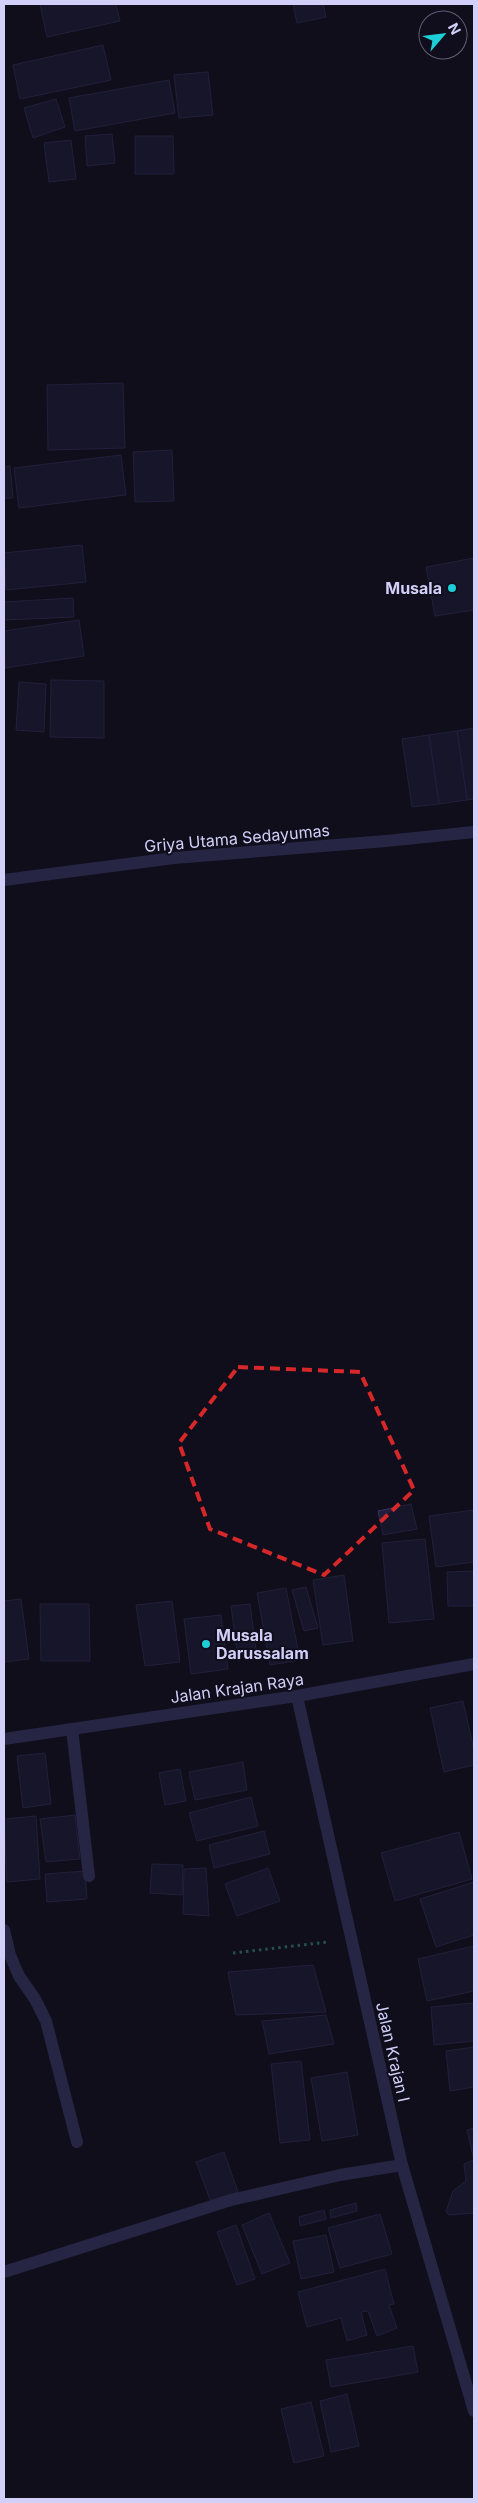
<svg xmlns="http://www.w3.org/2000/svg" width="478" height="2503" viewBox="0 0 478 2503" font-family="Inter,sans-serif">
	<rect width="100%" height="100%" fill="#100e1c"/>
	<!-- building -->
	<g fill="#211d3a" stroke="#393263">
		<path d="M 40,4 L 116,4 L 120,21 L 47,37 Z"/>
		<path d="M 293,4 L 323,4 L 326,17 L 297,23 Z"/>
		<path d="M 103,45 L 111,80 L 20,99 L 13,65 Z"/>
		<path d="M 208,72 L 213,115 L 179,118 L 174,75 Z"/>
		<path d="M 169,80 L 175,113 L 75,131 L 69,98 Z"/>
		<path d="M 56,99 L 65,127 L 33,138 L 24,108 Z"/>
		<path d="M 112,134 L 115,163 L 87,166 L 85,136 Z"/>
		<path d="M 135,136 L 173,136 L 174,174 L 135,174 Z"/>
		<path d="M 71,140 L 76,179 L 49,182 L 44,143 Z"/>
		<path d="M 123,383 L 125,448 L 48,450 L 47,385 Z"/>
		<path d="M 172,450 L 174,501 L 135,502 L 133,452 Z"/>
		<path d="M 121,455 L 126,495 L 19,508 L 14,468 Z"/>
		<path d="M 10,466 L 13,498 L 4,498 L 4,467 Z"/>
		<path d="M 82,545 L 86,582 L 6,590 L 4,553 Z"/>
		<path d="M 474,558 L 474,610 L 435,616 L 426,567 Z"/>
		<path d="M 73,598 L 74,617 L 4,620 L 4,602 Z"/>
		<path d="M 79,620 L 84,656 L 5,668 L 4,631 Z"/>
		<path d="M 51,680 L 104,681 L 104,738 L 50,737 Z"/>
		<path d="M 19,682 L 46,684 L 44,732 L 16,730 Z"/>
		<path d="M 474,728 L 474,799 L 467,800 L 457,731 Z"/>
		<path d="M 457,731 L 467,800 L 439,804 L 429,735 Z"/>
		<path d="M 429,735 L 439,804 L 412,807 L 402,739 Z"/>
		<path d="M 411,1504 L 417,1529 L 383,1535 L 378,1511 Z"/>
		<path d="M 474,1510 L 474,1562 L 436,1567 L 429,1516 Z"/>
		<path d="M 425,1539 L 434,1619 L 389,1623 L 382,1543 Z"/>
		<path d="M 474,1571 L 474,1606 L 448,1606 L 447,1572 Z"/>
		<path d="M 344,1575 L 353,1641 L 323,1645 L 313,1580 Z"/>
		<path d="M 306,1587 L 318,1628 L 304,1631 L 292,1590 Z"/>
		<path d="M 286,1588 L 300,1660 L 270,1665 L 257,1593 Z"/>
		<path d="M 21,1599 L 29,1659 L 4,1662 L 4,1601 Z"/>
		<path d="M 172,1601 L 180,1662 L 145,1666 L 136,1605 Z"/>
		<path d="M 40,1604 L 89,1604 L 90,1661 L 41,1661 Z"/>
		<path d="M 250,1604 L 256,1650 L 237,1652 L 231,1606 Z"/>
		<path d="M 221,1615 L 228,1669 L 191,1674 L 184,1619 Z"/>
		<path d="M 463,1701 L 474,1750 L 474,1765 L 444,1772 L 430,1708 Z"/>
		<path d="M 45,1753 L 51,1804 L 23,1808 L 17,1756 Z"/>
		<path d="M 243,1762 L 247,1790 L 195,1800 L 189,1772 Z"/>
		<path d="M 180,1769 L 186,1801 L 165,1805 L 159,1773 Z"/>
		<path d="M 251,1797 L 258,1826 L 197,1841 L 189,1813 Z"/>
		<path d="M 75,1815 L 80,1859 L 46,1862 L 40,1819 Z"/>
		<path d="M 36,1816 L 40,1879 L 7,1882 L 4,1819 Z"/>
		<path d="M 264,1831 L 270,1854 L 214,1868 L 209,1845 Z"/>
		<path d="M 459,1832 L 472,1879 L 395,1901 L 381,1853 Z"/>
		<path d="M 152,1864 L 183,1865 L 182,1895 L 150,1893 Z"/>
		<path d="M 206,1868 L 209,1916 L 183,1914 L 184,1869 Z"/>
		<path d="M 268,1868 L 280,1901 L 237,1916 L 225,1884 Z"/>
		<path d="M 85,1871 L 87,1899 L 47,1902 L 45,1874 Z"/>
		<path d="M 474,1882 L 474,1935 L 436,1947 L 420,1899 Z"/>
		<path d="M 474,1946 L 474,1991 L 427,2001 L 418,1959 Z"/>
		<path d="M 313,1965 L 326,2012 L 236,2015 L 228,1972 Z"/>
		<path d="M 474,2003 L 474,2041 L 434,2045 L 431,2007 Z"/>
		<path d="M 326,2015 L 334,2044 L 269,2054 L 262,2021 Z"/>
		<path d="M 474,2047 L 474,2087 L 450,2091 L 446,2051 Z"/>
		<path d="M 301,2061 L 310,2140 L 280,2143 L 271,2064 Z"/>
		<path d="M 347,2072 L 358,2135 L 322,2141 L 311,2078 Z"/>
		<path d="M 474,2128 L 474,2213 L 449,2215 L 446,2212 L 453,2191 L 466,2181 L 464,2164 L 474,2160 L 467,2130 Z"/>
		<path d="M 224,2152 L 238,2192 L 211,2202 L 196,2162 Z"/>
		<path d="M 356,2203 L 357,2211 L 331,2218 L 330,2210 Z"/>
		<path d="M 324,2210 L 326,2219 L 300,2226 L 299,2217 Z"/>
		<path d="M 269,2213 L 290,2263 L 262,2274 L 242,2225 Z"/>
		<path d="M 380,2214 L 392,2254 L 340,2268 L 328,2228 Z"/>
		<path d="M 236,2225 L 255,2279 L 237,2285 L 217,2232 Z"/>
		<path d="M 326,2235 L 334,2272 L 301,2279 L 293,2241 Z"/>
		<path d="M 385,2269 L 394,2304 L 389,2305 L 397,2328 L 377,2336 L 368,2311 L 361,2312 L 367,2335 L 347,2341 L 341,2318 L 307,2327 L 298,2292 Z"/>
		<path d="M 413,2346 L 418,2372 L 331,2387 L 326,2360 Z"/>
		<path d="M 347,2394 L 359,2446 L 331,2452 L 320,2401 Z"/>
		<path d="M 311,2402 L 324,2456 L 294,2463 L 281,2409 Z"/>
	</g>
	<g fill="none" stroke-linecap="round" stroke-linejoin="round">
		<!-- path -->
		<path stroke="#3d9f94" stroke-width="3" stroke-dasharray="2.5 4" stroke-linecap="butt" d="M 233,1953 L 328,1942"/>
		<!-- minor -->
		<g stroke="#404075" stroke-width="12">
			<path d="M 4,880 L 174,858 L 386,841 L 474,832"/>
			<path d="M 297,1696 L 402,2165 L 474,2411"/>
			<path d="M 72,1729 L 89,1876"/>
			<path d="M 4,1739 L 297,1696 L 474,1664"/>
			<path d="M 4,1930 L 10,1955 L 19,1976 L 35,1999 L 46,2021 L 77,2142"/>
			<path d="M 4,2272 L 231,2200 L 340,2175 L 402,2165"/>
		</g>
	</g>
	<!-- marked area -->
	<path d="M0 0H478V2503H0ZM 238,1367 L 360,1372 L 414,1490 L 324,1575 L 210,1529 L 179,1443 Z" fill="#100e1c" fill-opacity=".55" fill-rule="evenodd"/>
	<path fill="none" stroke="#d62828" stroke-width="4" stroke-dasharray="10 6" stroke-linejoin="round" d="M 238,1367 L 360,1372 L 414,1490 L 324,1575 L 210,1529 L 179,1443 Z"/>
	<!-- markers -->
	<g fill="#1eced6" stroke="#100e1c" stroke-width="2">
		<circle cx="452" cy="588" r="5"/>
		<circle cx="206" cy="1644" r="5"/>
	</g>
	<g text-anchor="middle" stroke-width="4" stroke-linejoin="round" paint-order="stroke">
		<!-- poi labels -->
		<g font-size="16" font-weight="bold" fill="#d2d0f8" stroke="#100e1c" text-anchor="end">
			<text x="442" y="594">Musala</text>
			<text x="216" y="1641" text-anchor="start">Musala<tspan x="216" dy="18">Darussalam</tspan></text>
		</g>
		<!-- street labels -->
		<g font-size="16" fill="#d2d0f8" stroke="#100e1c">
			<text transform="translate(237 838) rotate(-5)" y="6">Griya Utama Sedayumas</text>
			<text transform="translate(237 1688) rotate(-8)" y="6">Jalan Krajan Raya</text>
			<text transform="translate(393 2052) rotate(77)" y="6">Jalan Krajan I</text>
		</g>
	</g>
	<!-- border -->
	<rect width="478" height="2503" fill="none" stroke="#d2d0f8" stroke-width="10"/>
	<!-- north arrow -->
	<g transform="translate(443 35) rotate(62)"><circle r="24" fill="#100e1c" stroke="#5e5c74"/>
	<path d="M0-4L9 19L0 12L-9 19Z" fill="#1eced6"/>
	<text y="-8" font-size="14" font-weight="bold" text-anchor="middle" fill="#d2d0f8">N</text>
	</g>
</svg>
